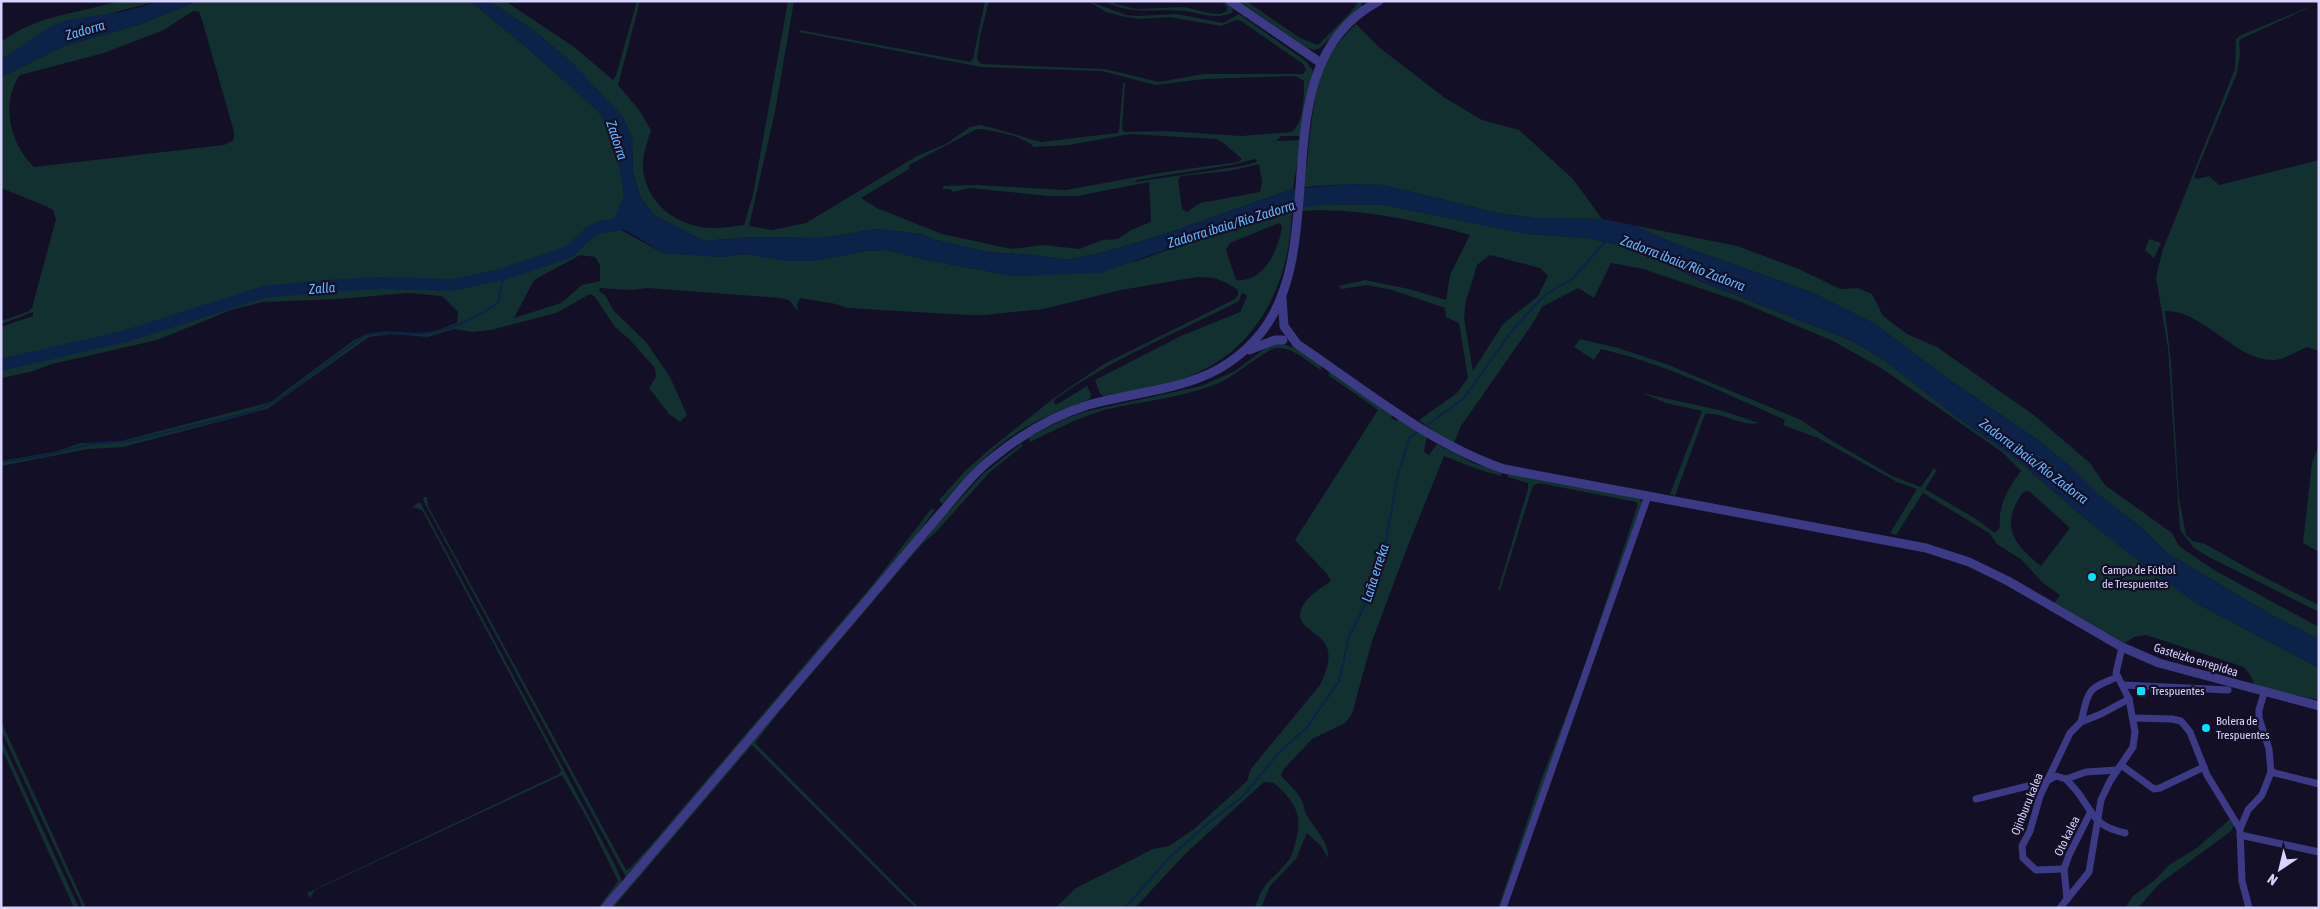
<svg xmlns="http://www.w3.org/2000/svg" width="2320" height="909" viewBox="0 0 2320 909" font-family="'Asap Condensed',sans-serif">
	<rect width="100%" height="100%" fill="#130f26"/>
	<!-- green -->
	<g fill="#12302f" fill-rule="evenodd">
		<path d="M 120,1 L 157,1 L 101,16 L 67,21 L 1,59 L 1,42 C 36,15 79,13 120,1 Z"/>
		<path d="M 197,1 L 470,1 L 525,46 L 598,111 L 615,137 L 624,195 L 617,215 L 619,229 L 663,253 L 722,257 L 746,254 L 789,261 L 812,261 L 866,251 L 888,250 L 926,260 L 1014,276 L 1070,273 L 1137,261 L 1269,213 L 1292,208 C 1291,277 1262,344 1197,373 C 1168,386 1135,390 1104,396 L 1100,394 L 1095,380 L 1181,336 L 1240,312 L 1247,297 L 1245,294 L 1242,293 L 1239,301 C 1177,333 1111,359 1054,400 L 1054,404 L 1058,404 L 1087,386 L 1091,394 L 1090,399 C 1068,408 1044,416 1023,429 C 992,447 965,477 942,504 L 939,500 L 966,470 L 991,448 L 1054,398 L 1104,364 L 1235,299 L 1238,295 L 1238,290 L 1227,283 L 1214,278 L 1197,277 L 1121,290 L 1043,309 L 984,315 L 966,315 L 848,308 L 836,304 L 800,298 L 797,304 L 798,311 L 789,300 L 781,298 L 648,288 L 630,290 L 600,288 L 599,291 L 605,295 L 614,311 L 646,342 L 670,377 L 687,415 L 680,422 L 669,414 L 649,388 L 656,377 L 655,368 L 629,339 L 615,327 L 595,297 L 590,294 L 556,313 L 491,330 L 472,332 L 454,329 L 428,337 L 392,334 L 369,337 L 267,409 L 123,447 L 88,449 L 1,466 L 1,461 L 54,452 L 81,443 L 121,441 L 252,407 L 272,401 L 354,340 C 388,323 404,338 435,331 C 442,329 450,325 457,323 L 458,312 L 442,296 L 408,293 L 339,299 L 263,302 L 231,310 L 157,340 L 52,364 L 30,372 L 1,378 L 1,327 L 33,316 L 33,312 L 1,324 L 1,321 L 27,312 L 32,308 L 56,219 L 53,210 L 48,207 L 1,188 L 1,77 L 64,46 L 141,24 ZM 193,11 L 199,12 L 202,20 L 234,132 L 234,140 L 224,145 L 34,167 C 10,144 0,103 20,75 L 104,53 L 164,30 ZM 1279,223 L 1282,226 C 1279,249 1264,283 1236,280 L 1226,250 L 1230,243 ZM 580,255 L 595,257 L 600,265 L 600,281 L 582,285 L 561,303 L 514,318 L 534,280 Z"/>
		<path d="M 489,1 L 505,1 L 574,47 L 613,80 L 616,76 L 637,1 L 640,1 L 618,85 L 639,110 L 651,130 C 648,141 642,155 643,167 C 645,204 679,228 714,228 C 724,228 734,226 744,225 L 753,195 L 788,1 L 794,1 L 775,112 L 749,226 L 772,230 L 806,223 L 917,156 L 946,144 L 970,127 L 979,125 L 989,127 L 1041,142 L 1117,133 L 1119,131 L 1123,83 L 1125,83 L 1122,129 L 1124,132 L 1165,131 L 1241,136 L 1292,132 C 1304,122 1304,95 1304,81 L 1295,76 L 1204,79 L 1155,85 L 1102,71 L 981,67 L 799,32 L 800,30 L 970,62 L 973,59 L 985,1 L 989,1 L 980,36 L 977,59 L 981,64 L 1105,69 L 1159,82 L 1203,74 L 1303,74 L 1306,70 L 1303,64 L 1241,21 L 1236,20 L 1221,26 L 1169,17 L 1141,19 L 1125,17 L 1106,12 L 1088,1 L 1126,15 L 1138,16 L 1177,14 L 1223,23 L 1239,14 L 1306,61 L 1313,71 L 1302,136 L 1281,136 L 1276,141 L 1301,140 L 1293,189 L 1162,235 L 1105,252 L 1067,260 L 1035,255 L 987,252 L 935,240 L 921,234 L 877,229 L 823,238 L 750,237 L 704,241 L 654,215 L 640,197 L 633,171 L 632,137 L 622,116 L 571,62 L 533,30 ZM 977,129 C 992,130 1024,136 1034,147 L 1069,145 L 1130,134 L 1216,139 C 1226,143 1233,152 1242,159 L 1238,162 L 1159,173 L 1066,190 L 977,185 L 943,186 L 943,189 L 950,189 L 953,192 L 970,188 L 1049,196 L 1077,196 L 1149,182 L 1151,222 L 1131,230 L 1118,239 L 1103,240 L 1079,249 L 1044,245 L 1012,249 L 942,234 L 877,208 L 861,198 L 909,169 L 909,165 ZM 1256,159 L 1257,162 L 1242,166 L 1135,182 L 1136,180 L 1231,165 ZM 1259,164 L 1262,182 L 1260,192 L 1200,203 L 1187,212 L 1182,209 L 1178,179 L 1181,176 L 1229,171 Z"/>
		<path d="M 1103,1 L 1136,9 L 1184,7 L 1209,13 L 1220,14 L 1227,11 L 1227,7 L 1221,1 L 1233,9 L 1232,13 C 1214,20 1201,13 1183,11 C 1151,8 1135,16 1103,1 Z"/>
		<path d="M 1239,1 L 1246,1 L 1300,38 L 1318,45 L 1350,13 L 1359,1 L 1361,1 L 1362,7 L 1320,48 L 1314,50 L 1306,47 Z"/>
		<path d="M 2319,3 L 2241,39 L 2239,42 L 2240,54 L 2237,73 L 2194,177 L 2198,179 L 2209,176 L 2219,185 L 2319,160 L 2319,351 L 2307,347 C 2298,351 2285,359 2275,360 C 2236,362 2204,310 2165,311 L 2171,362 L 2179,498 L 2186,535 L 2193,541 L 2205,544 L 2258,574 L 2319,605 L 2319,612 L 2209,557 L 2194,548 L 2180,530 L 2168,348 L 2156,277 L 2163,249 L 2235,69 L 2236,39 L 2239,36 Z"/>
		<path d="M 1356,24 L 1380,48 L 1445,98 L 1482,120 L 1519,130 L 1573,179 L 1602,219 L 1534,218 L 1498,213 L 1383,185 L 1348,184 L 1304,187 C 1309,153 1312,88 1327,59 C 1334,46 1346,34 1356,24 Z"/>
		<path d="M 1325,204 L 1384,205 L 1527,234 L 1587,238 L 1626,246 L 1660,259 L 1700,281 L 1850,340 L 1884,360 L 1961,420 L 1993,441 L 2020,462 L 2088,521 L 2196,603 L 2319,668 L 2319,700 L 2254,686 L 2252,678 L 2244,667 L 2146,635 L 2134,637 L 2125,643 L 2054,603 L 2060,595 L 2043,583 L 2022,560 L 1997,544 L 1989,533 L 1923,493 L 1896,535 L 1890,533 L 1917,489 L 1897,482 L 1818,438 L 1783,425 L 1785,420 C 1725,393 1665,364 1601,349 L 1594,360 L 1574,347 L 1580,339 L 1618,348 L 1666,364 L 1801,420 L 1829,439 L 1892,476 L 1921,487 L 1934,468 L 1937,470 L 1925,489 L 1976,519 L 1995,533 L 2000,527 C 1998,505 2008,488 2021,471 L 2002,452 L 1881,368 L 1833,341 L 1741,302 L 1643,269 L 1611,263 L 1594,298 L 1578,288 L 1542,307 L 1533,323 L 1461,426 L 1454,443 L 1440,436 L 1419,420 L 1457,393 L 1468,378 L 1459,323 L 1446,317 L 1445,308 L 1392,290 L 1367,285 L 1342,289 L 1338,286 L 1365,280 L 1409,289 L 1446,300 L 1450,275 L 1470,235 C 1421,221 1353,207 1303,211 L 1302,206 ZM 1490,255 L 1540,268 L 1548,276 L 1538,296 L 1503,324 L 1473,371 L 1464,318 L 1466,301 L 1477,265 ZM 2029,491 L 2070,528 L 2041,566 C 2012,543 2000,525 2023,492 Z"/>
		<path d="M 1633,225 L 1737,246 L 1799,269 L 1840,289 L 1858,288 L 1872,294 L 1883,316 L 1907,334 L 1937,347 L 2035,416 L 2090,463 L 2105,485 L 2172,533 L 2179,546 L 2214,570 L 2319,627 L 2319,639 L 2268,613 L 2167,553 L 2142,528 L 2097,493 L 2071,467 L 2038,440 L 1951,381 L 1875,324 L 1811,292 L 1668,241 Z"/>
		<path d="M 2149,239 L 2161,243 L 2154,258 L 2145,250 Z"/>
		<path d="M 1274,344 C 1293,343 1306,355 1321,365 L 1321,370 C 1308,362 1293,347 1277,348 C 1266,349 1235,376 1219,383 C 1182,398 1142,401 1104,410 C 1077,418 1055,430 1030,442 L 1029,437 L 1067,418 L 1088,411 L 1201,386 L 1235,371 L 1267,347 Z"/>
		<path d="M 1330,371 L 1393,414 L 1391,418 L 1396,421 L 1398,419 L 1427,437 L 1424,452 L 1429,455 L 1437,444 L 1473,463 L 1501,472 L 1501,476 L 1480,470 L 1444,456 L 1405,553 L 1372,641 L 1352,714 L 1345,723 L 1312,739 L 1283,770 L 1281,776 C 1288,783 1296,790 1301,799 C 1304,804 1304,809 1306,814 C 1314,828 1329,841 1328,858 L 1321,846 L 1307,833 L 1296,859 L 1270,886 L 1261,908 L 1255,908 C 1263,879 1275,880 1290,858 C 1293,853 1294,846 1296,840 C 1303,813 1294,801 1274,783 L 1264,782 L 1185,854 L 1135,908 L 1055,908 L 1076,888 L 1153,849 L 1169,846 L 1194,829 L 1247,781 L 1250,770 L 1320,685 C 1326,673 1334,653 1323,641 C 1313,629 1289,623 1306,601 C 1312,593 1323,587 1331,581 L 1328,575 L 1295,540 L 1378,410 L 1328,375 Z"/>
		<path d="M 1642,393 L 1723,411 L 1759,423 C 1740,427 1724,412 1705,414 L 1675,496 L 1670,494 L 1702,411 L 1666,403 Z"/>
		<path d="M 1021,444 L 1023,445 L 1021,447 L 990,472 L 936,532 L 922,544 L 779,712 L 755,743 L 919,908 L 916,908 L 903,896 L 752,745 L 613,908 L 609,908 L 925,537 L 984,473 Z"/>
		<path d="M 2319,444 L 2319,552 L 2303,543 L 2312,463 Z"/>
		<path d="M 1508,474 L 1638,498 L 1643,502 L 1575,701 L 1500,908 L 1498,908 L 1541,780 L 1581,677 L 1638,504 L 1636,502 L 1539,483 L 1533,485 L 1500,590 L 1498,590 L 1528,489 L 1528,483 L 1508,477 Z"/>
		<path d="M 424,497 L 427,497 L 428,506 L 626,870 L 630,868 L 651,845 L 874,583 L 932,508 L 935,510 L 915,537 L 626,877 L 423,500 Z"/>
		<path d="M 420,502 L 615,865 L 622,881 L 621,884 L 601,908 L 598,908 L 618,881 L 588,820 L 562,775 L 315,890 L 310,898 L 307,893 L 559,774 L 561,770 L 427,519 L 422,510 L 412,507 Z"/>
		<path d="M 1,721 L 86,908 L 83,908 L 8,745 L 1,730 Z"/>
		<path d="M 1,739 L 79,908 L 74,908 L 1,747 Z"/>
		<path d="M 2230,819 L 2234,825 L 2231,831 L 2159,884 L 2138,908 L 2125,908 L 2133,896 L 2155,880 L 2169,865 L 2197,848 Z"/>
	</g>
	<!-- water -->
	<g fill="#0c2248">
		<path d="M 157,1 L 197,1 L 141,24 L 64,46 L 1,77 L 1,59 C 23,47 44,26 69,20 C 98,14 129,14 157,1 Z"/>
		<path d="M 470,1 L 489,1 L 533,30 L 571,62 L 622,116 L 632,137 L 633,171 L 640,197 L 645,204 L 654,215 L 704,241 L 750,237 L 823,238 L 877,229 L 921,234 L 935,240 L 987,252 L 1035,255 L 1067,260 L 1105,252 L 1162,235 L 1293,189 L 1348,184 L 1383,185 L 1498,213 L 1534,218 L 1602,219 L 1633,225 L 1668,241 L 1811,292 L 1875,324 L 1951,381 L 2038,440 L 2071,467 L 2097,493 L 2142,528 L 2167,553 L 2268,613 L 2319,639 L 2319,668 L 2196,603 L 2151,571 L 2088,521 L 2020,462 L 1961,420 L 1884,360 L 1850,340 L 1700,281 L 1660,259 L 1626,246 L 1587,238 L 1527,234 L 1384,205 L 1325,204 L 1269,213 L 1100,273 L 1014,276 L 926,260 L 888,250 L 866,251 L 812,261 L 789,261 L 746,254 L 722,257 L 663,253 L 629,232 L 619,229 L 613,222 L 624,195 L 615,137 L 598,111 L 525,46 Z"/>
	</g>
	<g fill="none" stroke-linecap="round" stroke-linejoin="round">
		<!-- stream -->
		<g stroke="#0c2248" stroke-width="2">
			<path d="M 1423,428 L 1464,398 L 1514,328 L 1544,296 L 1573,278 L 1607,240"/>
			<path d="M 1,462 L 47,455 L 89,444 L 130,441 L 255,411 L 283,396 L 365,335 C 383,330 398,335 415,334 C 446,334 473,319 498,303 L 504,274"/>
			<path d="M 1125,908 L 1169,858 L 1206,825 L 1243,796 L 1278,754 L 1308,726 L 1339,681 L 1349,637 L 1368,598 L 1385,546 L 1397,479 L 1409,438 L 1419,431"/>
		</g>
		<!-- river -->
		<path stroke="#0c2248" stroke-width="12" d="M 1,365 L 126,336 L 264,292 L 325,286 L 381,283 L 453,285 L 504,274 L 569,252 L 590,232 L 600,227 L 629,223"/>
		<!-- minor -->
		<g stroke="#3d3a85" stroke-width="7">
			<path d="M 2124,685 L 2228,690"/>
			<path d="M 2133,718 L 2172,719 L 2181,721 L 2190,732 L 2207,775 L 2240,829 L 2242,881 L 2249,908"/>
			<path d="M 2081,722 C 2089,690 2086,689 2118,677"/>
			<path d="M 2121,765 L 2154,789 L 2160,788 L 2204,767"/>
			<path d="M 2271,772 L 2319,784"/>
			<path d="M 2066,779 C 2071,785 2077,790 2081,797 C 2096,819 2097,826 2125,833"/>
			<path d="M 1976,799 L 2047,781 L 2056,776 L 2066,779 L 2086,772 L 2117,770"/>
			<path d="M 2240,829 L 2248,810 L 2262,795 L 2271,772 L 2269,749 L 2259,718 L 2259,710 L 2264,693"/>
			<path d="M 2240,835 L 2319,852"/>
			<path d="M 2064,869 L 2036,870 L 2023,858 L 2022,846 L 2030,831 L 2040,796 L 2070,733 L 2081,722 L 2101,714 L 2129,699"/>
			<path d="M 2067,899 L 2064,869 L 2069,855 L 2090,813"/>
			<path d="M 1503,908 C 1551,770 1600,634 1648,496"/>
			<path d="M 2060,908 L 2089,872 L 2101,800 L 2110,781 L 2133,747 L 2135,732 L 2129,699 L 2116,673 L 2122,647"/>
		</g>
		<!-- tertiary -->
		<g stroke="#3d3a85" stroke-width="9">
			<path d="M 1230,1 L 1321,63"/>
			<path d="M 1282,298 L 1284,326 L 1297,344 C 1364,389 1428,443 1504,469 L 1926,548 L 1969,562 L 2008,581 L 2122,647 L 2159,663 L 2319,706"/>
			<path d="M 1249,350 L 1275,340 L 1283,340"/>
			<path d="M 605,908 C 692,807 778,705 864,604 C 890,573 916,542 942,512 C 958,493 974,472 994,457 C 1022,434 1053,416 1088,405 C 1152,387 1214,391 1260,334 C 1335,242 1258,64 1379,1"/>
		</g>
	</g>
	<!-- markers -->
	<g fill="#00e5ff" stroke="#130f26" stroke-width="2">
		<circle cx="2092" cy="577" r="5"/>
		<rect x="2136" y="686" width="10" height="10" rx="2.5"/>
		<circle cx="2206" cy="728" r="5"/>
	</g>
	<g text-anchor="middle" stroke-width="4.5" stroke-linejoin="round" paint-order="stroke">
		<!-- poi labels -->
		<g font-size="12" fill="#d9d4ff" stroke="#130f26" text-anchor="start">
			<text x="2102" y="574">Campo de Fútbol<tspan x="2102" dy="14">de Trespuentes</tspan></text>
			<text x="2151" y="695">Trespuentes</text>
			<text x="2216" y="725">Bolera de<tspan x="2216" dy="14">Trespuentes</tspan></text>
		</g>
		<!-- street labels -->
		<g font-size="12" fill="#d9d4ff" stroke="#130f26">
			<text transform="translate(2196 660) rotate(17)" y="4">Gasteizko errepidea</text>
			<text transform="translate(2027 804) rotate(-68)" y="4">Ojinburu kalea</text>
			<text transform="translate(2067 836) rotate(-64)" y="4">Oto kalea</text>
		</g>
		<!-- water labels -->
		<g font-size="14" font-style="italic" fill="#62b6ff" stroke="#130f26">
			<text transform="translate(85 30) rotate(-16)" y="5">Zadorra</text>
			<text transform="translate(617 140) rotate(72)" y="5">Zadorra</text>
			<text transform="translate(1231 224) rotate(-17)" y="5">Zadorra ibaia/Río Zadorra</text>
			<text transform="translate(1683 263) rotate(21)" y="5">Zadorra ibaia/Río Zadorra</text>
			<text transform="translate(322 288) rotate(-4)" y="5">Zalla</text>
			<text transform="translate(2034 461) rotate(37)" y="5">Zadorra ibaia/Río Zadorra</text>
			<text transform="translate(1375 573) rotate(-72)" y="5">Laña erreka</text>
		</g>
	</g>
	<!-- border -->
	<rect width="2320" height="909" fill="none" stroke="#d9d4ff" stroke-width="5"/>
	<!-- north arrow -->
	<g transform="translate(2280 869) rotate(215)" stroke="#130f26" stroke-width="4" paint-order="stroke">
	<path d="M0-4L9 19L0 12L-9 19Z" fill="#d9d4ff"/>
	<text y="-8" font-size="14" font-weight="bold" text-anchor="middle" fill="#d9d4ff">N</text>
	</g>
</svg>
